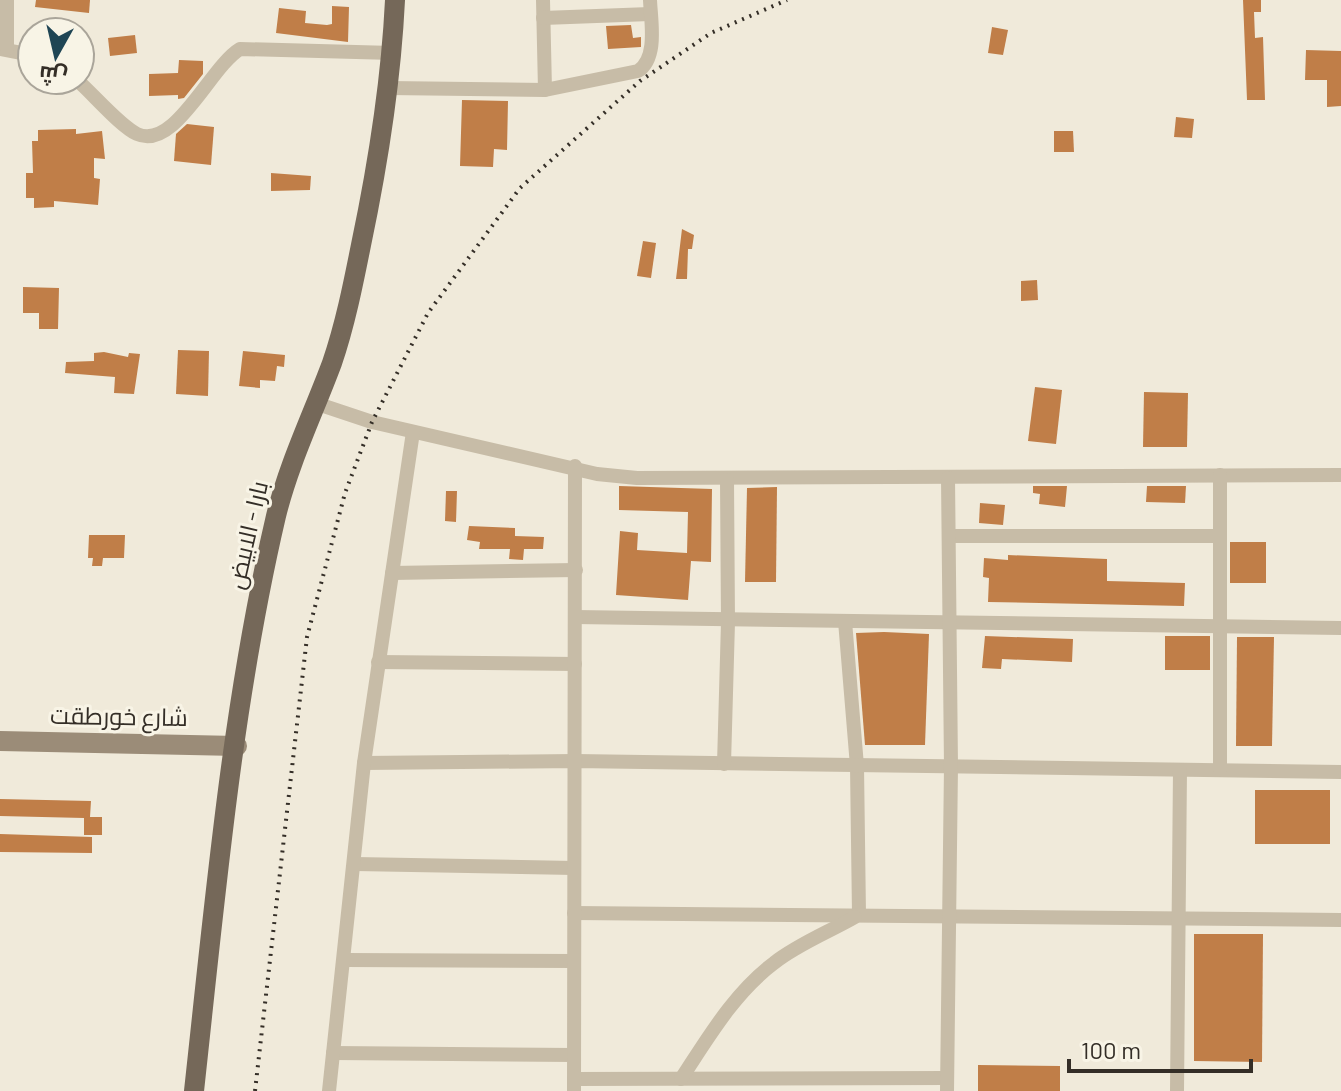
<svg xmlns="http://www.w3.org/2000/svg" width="1341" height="1091" viewBox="0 0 1341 1091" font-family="Barlow,Cairo,sans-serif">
	<rect width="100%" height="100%" fill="#f0eada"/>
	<!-- building -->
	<g fill="#c07e48">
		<path d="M 36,0 L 90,0 L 89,13 L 35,7 Z"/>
		<path d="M 1243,0 L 1261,0 L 1261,12 L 1254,12 L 1255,38 L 1263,37 L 1265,100 L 1247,100 Z"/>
		<path d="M 332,6 L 349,7 L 348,42 L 276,33 L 279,8 L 306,11 L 305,23 L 327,25 L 332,24 Z"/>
		<path d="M 631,25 L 633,38 L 641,37 L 641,47 L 608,49 L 606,26 Z"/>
		<path d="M 992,27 L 1008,30 L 1003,55 L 988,53 Z"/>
		<path d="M 135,35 L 137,53 L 110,56 L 108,38 Z"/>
		<path d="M 1306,50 L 1341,51 L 1341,106 L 1327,107 L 1327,80 L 1305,80 Z"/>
		<path d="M 179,60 L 203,61 L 203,74 L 184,98 L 178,99 L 178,95 L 149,96 L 149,74 L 178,73 Z"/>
		<path d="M 462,100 L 508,101 L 507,150 L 494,149 L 493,167 L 460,166 Z"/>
		<path d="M 1176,117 L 1194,119 L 1192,138 L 1174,137 Z"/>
		<path d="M 187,124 L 214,127 L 211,165 L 174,161 L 176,134 Z"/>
		<path d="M 76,129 L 76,134 L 102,131 L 105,159 L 94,158 L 94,178 L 100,179 L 98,205 L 54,201 L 54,207 L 34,208 L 34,198 L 26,198 L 26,173 L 33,173 L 32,141 L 38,141 L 38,130 Z"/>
		<path d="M 1054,131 L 1073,131 L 1074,152 L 1054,152 Z"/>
		<path d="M 271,173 L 311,176 L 310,190 L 271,191 Z"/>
		<path d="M 682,229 L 694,235 L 692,249 L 688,249 L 687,279 L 676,279 Z"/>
		<path d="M 643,241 L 656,243 L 651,278 L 637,276 Z"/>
		<path d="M 1037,280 L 1038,300 L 1021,301 L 1021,281 Z"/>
		<path d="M 23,287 L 59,288 L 58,329 L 39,329 L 39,313 L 23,313 Z"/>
		<path d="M 178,350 L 209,351 L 208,396 L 176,394 Z"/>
		<path d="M 243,351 L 285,355 L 284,367 L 277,366 L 275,381 L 260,380 L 260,388 L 239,386 Z"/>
		<path d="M 104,352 L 128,357 L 129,353 L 140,354 L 134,394 L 114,393 L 115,377 L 65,373 L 66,362 L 94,361 L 94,353 Z"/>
		<path d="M 1035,387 L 1062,390 L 1056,444 L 1028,441 Z"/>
		<path d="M 1144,392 L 1188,393 L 1187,447 L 1143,447 Z"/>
		<path d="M 619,486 L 712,489 L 711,562 L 691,561 L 688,600 L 616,595 L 620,531 L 638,533 L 637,550 L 687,553 L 688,512 L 619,510 Z"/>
		<path d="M 1033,486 L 1067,486 L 1065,507 L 1039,504 L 1040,494 L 1033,493 Z"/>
		<path d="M 1147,486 L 1186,486 L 1185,503 L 1146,502 Z"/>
		<path d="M 777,487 L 776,582 L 745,582 L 747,488 Z"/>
		<path d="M 446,491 L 457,491 L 456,522 L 445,521 Z"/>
		<path d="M 980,503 L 1005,505 L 1003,525 L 979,523 Z"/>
		<path d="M 469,526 L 515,528 L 515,536 L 544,537 L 543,549 L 524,549 L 523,560 L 509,559 L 510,549 L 479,549 L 480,542 L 467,540 Z"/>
		<path d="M 89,535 L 125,535 L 124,558 L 103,558 L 102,566 L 92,566 L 93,558 L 88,558 Z"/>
		<rect x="1230" y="542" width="36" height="41"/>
		<path d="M 1008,555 L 1107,559 L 1107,581 L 1185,583 L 1184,606 L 988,602 L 989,578 L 983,577 L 984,558 L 1008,560 Z"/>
		<path d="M 884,632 L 929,634 L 925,745 L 865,745 L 856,633 Z"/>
		<path d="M 985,636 L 1073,639 L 1072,662 L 1002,659 L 1001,669 L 982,668 Z"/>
		<rect x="1165" y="636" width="45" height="34"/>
		<path d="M 1237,637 L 1274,637 L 1272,746 L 1236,746 Z"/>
		<rect x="1255" y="790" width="75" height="54"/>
		<path d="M 0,799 L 91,801 L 90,817 L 102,817 L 102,835 L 84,835 L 84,818 L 0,816 Z"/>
		<path d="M 0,834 L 92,837 L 92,853 L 0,852 Z"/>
		<path d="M 1194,934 L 1263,934 L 1262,1062 L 1194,1061 Z"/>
		<path d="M 978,1065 L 1060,1066 L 1060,1091 L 978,1091 Z"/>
	</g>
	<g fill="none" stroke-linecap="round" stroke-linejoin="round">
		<!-- street -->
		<g stroke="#c7bca7" stroke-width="14">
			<path d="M 543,0 L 545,90"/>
			<path d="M 543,18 L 650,14"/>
			<path d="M 0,49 L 32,55"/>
			<path d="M 7,49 L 7,0"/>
			<path d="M 77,80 C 93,94 120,126 137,134 C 175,151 210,67 240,49 L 393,53"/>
			<path d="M 388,88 L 545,90 L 638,71 C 658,58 651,22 650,0"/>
			<path d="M 315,403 L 372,422 L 597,474 L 637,478 L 1341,475"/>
			<path d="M 949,536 L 1220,536"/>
			<path d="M 392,573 L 576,570"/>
			<path d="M 575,617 L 1341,628"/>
			<path d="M 845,621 L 857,766 L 859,915"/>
			<path d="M 378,662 L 575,664"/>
			<path d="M 364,763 L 575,761 L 1341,772"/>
			<path d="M 724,764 L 728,622 L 727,480"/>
			<path d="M 1220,770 L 1220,475"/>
			<path d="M 355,864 L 574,868"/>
			<path d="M 574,913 L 1341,920"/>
			<path d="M 346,960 L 574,961"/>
			<path d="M 333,1053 L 574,1055"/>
			<path d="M 574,1079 L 947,1078"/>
			<path d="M 681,1079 C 708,1038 734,993 774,963 C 798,944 829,932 855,917"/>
			<path d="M 329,1091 L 364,763 L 413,432"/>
			<path d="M 574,1091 L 575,466"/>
			<path d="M 947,1091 L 951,766 L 948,478"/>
			<path d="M 1177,1091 L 1180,770"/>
		</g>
		<!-- secondary -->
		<path stroke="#9b8c78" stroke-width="20" d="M 0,741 L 237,746"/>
		<!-- primary -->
		<path stroke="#756859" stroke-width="20" d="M 194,1091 C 215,900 232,704 276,516 C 289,463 313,414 332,363 C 345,325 353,285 361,245 C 378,164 391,83 395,0"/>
		<!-- rail -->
		<path stroke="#342e27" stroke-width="4" stroke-dasharray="2 6" stroke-linecap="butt" d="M 255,1091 L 307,637 L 345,493 L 372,422 L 428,313 L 520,188 L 640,81 L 711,33 L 787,0"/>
	</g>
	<g text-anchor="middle" stroke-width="6" stroke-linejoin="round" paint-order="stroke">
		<!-- street labels -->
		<g font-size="24" fill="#342e27" stroke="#f8f4e6">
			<text transform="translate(248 535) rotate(-77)" y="8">بارا - الابيض</text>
			<text transform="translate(119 717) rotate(1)" y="8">شارع خورطقت</text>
		</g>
	</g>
	<!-- north arrow -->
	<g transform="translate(56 56) rotate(188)"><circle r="38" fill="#f8f4e6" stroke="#aaa59a" stroke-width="2"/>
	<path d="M0-6L14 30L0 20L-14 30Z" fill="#1f4554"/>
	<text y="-12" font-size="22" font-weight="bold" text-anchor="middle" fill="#342e27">ش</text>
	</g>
	<!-- scale -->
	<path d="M1069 1059v12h182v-12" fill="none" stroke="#342e27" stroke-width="4"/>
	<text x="1081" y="1059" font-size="24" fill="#342e27" stroke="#f8f4e6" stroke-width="6" paint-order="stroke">100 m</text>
</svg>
